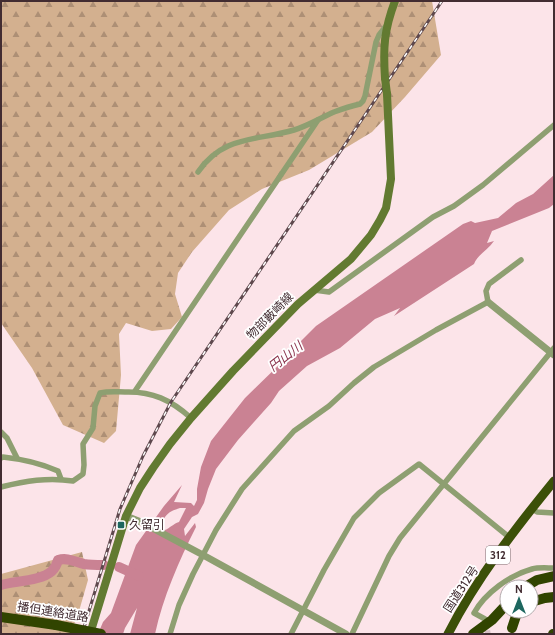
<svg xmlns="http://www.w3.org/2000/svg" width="555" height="635" viewBox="0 0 555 635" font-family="Cabin,'Noto Sans JP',sans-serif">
	<defs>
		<pattern id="forest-firs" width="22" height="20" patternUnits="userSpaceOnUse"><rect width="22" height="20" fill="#d3b08f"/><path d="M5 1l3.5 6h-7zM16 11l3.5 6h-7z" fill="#ad8f75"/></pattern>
	</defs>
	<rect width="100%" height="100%" fill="#fce4e9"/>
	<!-- forest -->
	<g fill="url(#forest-firs)">
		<path d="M 1,1 L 432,1 L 441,55 L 405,97 L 372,132 L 309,170 L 262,189 L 229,210 L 192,252 L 178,273 L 175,294 L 182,317 L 171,329 L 152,331 L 126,323 L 119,334 L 121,375 L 116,431 L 104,443 L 63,425 L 32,368 L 1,323 Z"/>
		<path d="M 82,552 L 88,580 L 77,618 L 69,634 L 1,634 L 1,574 Z"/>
	</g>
	<!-- water -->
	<path fill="#ca8293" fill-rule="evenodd" d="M 554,175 L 554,204 L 549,208 L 492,231 L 487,243 L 494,241 C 488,250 478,254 474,264 L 394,316 L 400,308 L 375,319 L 340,348 L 307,366 L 279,391 L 271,403 L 238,440 L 216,469 L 208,489 L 204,503 L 198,514 L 192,517 L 184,529 L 185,536 L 195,523 L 196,527 C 179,561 163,597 155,634 L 130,634 L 137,608 L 125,628 L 123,634 L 98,634 L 103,622 L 111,613 L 136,545 L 164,506 L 182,485 L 174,502 L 191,503 L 194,506 L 197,500 L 197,489 L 201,467 L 211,441 L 245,398 L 285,359 L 294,348 L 316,326 L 463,224 L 471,221 L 475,223 L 498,218 L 516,203 L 533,194 ZM 180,508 L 186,508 L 179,522 C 173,524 170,528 165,530 L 161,527 C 165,514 168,512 180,508 Z"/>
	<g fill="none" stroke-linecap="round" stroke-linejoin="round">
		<!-- river -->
		<g stroke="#ca8293" stroke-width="10">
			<path d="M 119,567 L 139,576"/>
			<path d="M 1,585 C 15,581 41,581 52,571 C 55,568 57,564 58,560 C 68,557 75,562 84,564 C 90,565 97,565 104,565"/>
		</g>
		<!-- minor-tunnel -->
		<path stroke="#d7bfc4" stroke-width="5.5" stroke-dasharray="5.5 3" stroke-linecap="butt" d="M 486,622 L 488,634"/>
		<!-- minor -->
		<g stroke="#8e9f71" stroke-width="5.5">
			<path d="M 198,172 C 223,135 257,141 294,130 C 308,126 320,118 334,112 C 342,109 351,106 360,104 L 363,101 L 365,96 L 376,42 L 379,35 L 386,26"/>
			<path d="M 314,290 L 329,292 L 433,217 L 454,206 L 483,185 L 554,125"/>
			<path d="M 135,391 L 318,120"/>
			<path d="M 1,432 L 7,438 L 17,458"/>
			<path d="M 1,458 L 3,457 C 22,459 40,463 58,471 L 61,479"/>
			<path d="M 1,487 C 25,481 48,477 73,481 L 83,474 L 84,465 L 83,444 L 93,428 L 95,406 L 100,393 C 109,391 116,392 125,392 C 152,391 171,400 191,418"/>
			<path d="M 532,509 L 537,512 L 554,513"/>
			<path d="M 485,619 L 474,613 C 485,593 510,575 532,569 C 539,567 547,568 554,568"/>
			<path d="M 170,634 L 179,605 L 193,574 L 216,530 L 242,489 L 294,431 L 329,406 L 354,383 L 374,367 L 436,330 L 488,302 L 486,291 L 489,284 L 521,260"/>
			<path d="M 291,634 L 324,570 L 354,518 L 379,493 L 419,464 L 509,537"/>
			<path d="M 352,634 L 389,556 L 400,538 L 554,348"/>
		</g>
		<!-- tertiary -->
		<g stroke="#8e9f71" stroke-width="7">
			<path d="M 488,302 L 554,355"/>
			<path d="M 126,516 L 141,522 L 203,555 L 346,634"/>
		</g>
		<!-- secondary -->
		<g stroke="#627a31" stroke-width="8">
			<path d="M 385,78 C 383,48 384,30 395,1"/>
			<path d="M 90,634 L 126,516 L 140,488 L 153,468 L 170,444 L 191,418 L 233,371 L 298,304 L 351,259 L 371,235 L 380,220 L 386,208 L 391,179 L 387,94"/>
		</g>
		<!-- trunk -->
		<path stroke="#3c5008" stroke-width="9" d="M 448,634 C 476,579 515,529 554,481"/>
		<!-- motorway -->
		<g stroke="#314400" stroke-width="10">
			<path d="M 525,587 L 537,580 L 554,576"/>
			<path d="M 531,602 L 545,598 L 554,597"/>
			<path d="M 1,617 L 56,625"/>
			<path d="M 512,628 L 516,616 L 520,611"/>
			<path d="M 473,634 L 492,620 L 507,604"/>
			<path d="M 553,634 L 554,634"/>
		</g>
		<!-- rail casing -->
		<g stroke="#5e484d" stroke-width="3">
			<path id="rail" d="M 82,634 L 120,509 L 143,456 L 171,402 L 442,1"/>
		</g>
		<!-- rail -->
		<use href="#rail" stroke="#fff" stroke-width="1.5" stroke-dasharray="4.5" stroke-linecap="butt"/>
		<!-- secondary-bridge -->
		<path stroke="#627a31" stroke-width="8" d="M 385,78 L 387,94"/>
		<!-- motorway-bridge -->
		<path stroke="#314400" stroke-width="10" d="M 56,625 L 101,634"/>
	</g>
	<!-- markers -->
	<rect fill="#1d675f" stroke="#fff" stroke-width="1.5" x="117" y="521" width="8" height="8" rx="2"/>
	<g text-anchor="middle" stroke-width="3.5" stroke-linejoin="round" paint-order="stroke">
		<!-- shield labels -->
		<rect fill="#fff" stroke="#7b6b6f" stroke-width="1" x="486" y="546" width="24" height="18" rx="3"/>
		<g font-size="11" font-weight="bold" fill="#422c31">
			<text x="498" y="559">312</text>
		</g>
		<!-- street labels -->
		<g font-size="12" fill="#422c31" stroke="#fff">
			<text transform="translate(270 316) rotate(-45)" y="4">物部藪崎線</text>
			<text transform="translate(461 589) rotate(-57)" y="4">国道312号</text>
			<text transform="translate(53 612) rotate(9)" y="4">播但連絡道路</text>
		</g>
		<!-- poi labels -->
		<g font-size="12" fill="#422c31" stroke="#fff" text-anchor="start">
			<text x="129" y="529">久留引</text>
		</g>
		<!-- water labels -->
		<g font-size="13" font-style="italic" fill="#8a324c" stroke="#fff">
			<text transform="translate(285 356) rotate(-38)" y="5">円山川</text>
		</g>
	</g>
	<!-- border -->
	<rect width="555" height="635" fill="none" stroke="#422c31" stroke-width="4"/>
	<!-- north arrow -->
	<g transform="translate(519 599)"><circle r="19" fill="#ffffff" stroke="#b3abad"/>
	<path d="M0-3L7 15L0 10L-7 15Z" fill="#1d675f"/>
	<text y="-6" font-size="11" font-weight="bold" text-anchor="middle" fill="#422c31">N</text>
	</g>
</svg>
